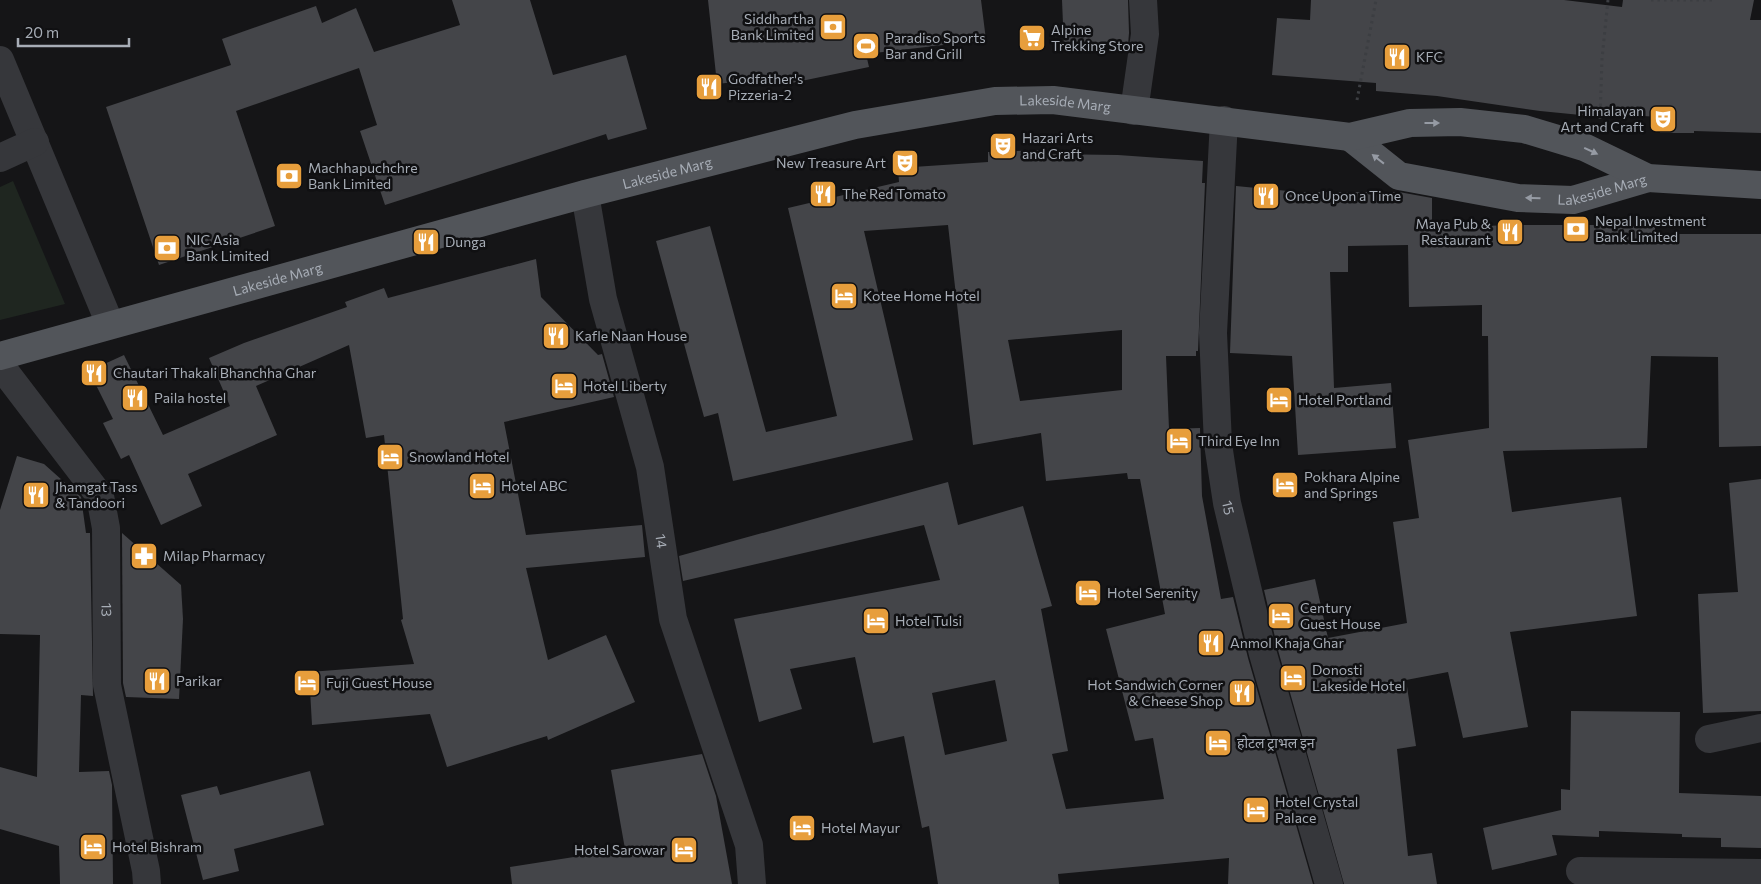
<svg xmlns="http://www.w3.org/2000/svg" width="1761" height="884" viewBox="0 0 1761 884" font-family="Commissioner,'Noto Sans Devanagari',sans-serif">
	<rect width="100%" height="100%" fill="#151517"/>
	<!-- green -->
	<path fill="#1f2620" d="M 13,181 L 65,304 L 0,320 L 0,187 Z"/>
	<!-- building -->
	<g fill="#444549" fill-rule="evenodd">
		<path d="M 452,0 L 530,0 L 553,75 L 626,55 L 647,129 L 608,140 L 606,134 L 385,205 L 360,131 L 377,125 L 359,68 L 236,111 L 275,226 L 159,265 L 106,107 L 231,65 L 222,39 L 316,6 L 322,23 L 356,8 L 374,52 L 460,25 Z"/>
		<path d="M 708,0 L 981,0 L 986,40 L 866,54 L 869,67 L 782,85 L 781,77 L 717,84 Z"/>
		<path d="M 1062,0 L 1128,0 L 1129,33 L 1128,45 L 1064,48 Z"/>
		<path d="M 1311,0 L 1564,0 L 1622,7 L 1623,0 L 1754,0 L 1750,20 L 1761,20 L 1761,133 L 1694,131 L 1694,133 L 1660,133 L 1660,117 L 1592,113 L 1591,116 L 1540,111 L 1437,96 L 1376,91 L 1376,83 L 1272,75 L 1277,18 L 1310,20 Z"/>
		<path d="M 1044,150 L 1044,154 L 1118,155 L 1203,161 L 1202,183 L 1205,183 L 1198,351 L 1196,351 L 1196,356 L 1166,356 L 1169,429 L 1200,428 L 1202,496 L 1221,599 L 1233,597 L 1248,658 L 1313,884 L 1228,884 L 1229,858 L 1058,874 L 1059,884 L 938,884 L 929,826 L 922,828 L 904,736 L 873,743 L 855,657 L 790,669 L 802,709 L 759,722 L 734,619 L 940,580 L 924,525 L 683,581 L 679,556 L 948,482 L 958,525 L 1023,506 L 1052,606 L 1041,609 L 1068,751 L 1052,754 L 1066,809 L 1164,799 L 1153,738 L 1135,741 L 1106,629 L 1165,614 L 1140,479 L 1128,479 L 1127,473 L 1046,481 L 1041,433 L 973,445 L 948,225 L 864,231 L 913,440 L 733,481 L 718,413 L 704,417 L 656,241 L 710,226 L 766,432 L 837,416 L 788,208 L 899,182 L 898,168 L 988,162 L 988,152 ZM 1122,330 L 1122,390 L 1020,401 L 1008,340 ZM 995,680 L 1007,741 L 945,755 L 932,693 Z"/>
		<path d="M 1236,186 L 1298,192 L 1399,192 L 1432,198 L 1432,228 L 1511,225 L 1604,225 L 1655,227 L 1655,234 L 1761,234 L 1761,446 L 1719,447 L 1718,357 L 1651,356 L 1647,448 L 1503,451 L 1512,512 L 1621,497 L 1637,616 L 1510,632 L 1528,727 L 1463,738 L 1448,672 L 1406,680 L 1416,746 L 1397,749 L 1408,856 L 1432,853 L 1437,884 L 1344,884 L 1278,650 L 1264,590 L 1315,579 L 1328,638 L 1407,623 L 1393,522 L 1419,518 L 1408,440 L 1489,428 L 1488,336 L 1482,336 L 1482,305 L 1409,307 L 1408,245 L 1348,246 L 1348,272 L 1330,272 L 1334,388 L 1391,383 L 1396,448 L 1298,455 L 1292,356 L 1230,353 Z"/>
		<path d="M 536,259 L 541,297 L 598,355 L 602,354 L 614,397 L 504,422 L 526,535 L 642,525 L 645,557 L 526,568 L 548,660 L 606,635 L 635,702 L 548,740 L 547,736 L 447,767 L 430,714 L 312,725 L 309,672 L 414,664 L 401,620 L 403,619 L 384,435 L 366,438 L 349,345 L 256,386 L 277,435 L 188,474 L 202,506 L 161,525 L 129,455 L 121,459 L 103,423 L 113,419 L 89,371 L 124,355 L 163,435 L 230,406 L 209,358 L 244,343 L 347,307 L 345,302 L 384,288 L 388,298 Z"/>
		<path d="M 17,456 L 44,464 L 81,497 L 86,533 L 90,533 L 93,696 L 81,695 L 79,772 L 109,771 L 112,785 L 113,884 L 60,884 L 59,846 L 0,829 L 0,767 L 37,777 L 40,635 L 0,634 L 0,510 Z"/>
		<path d="M 1761,479 L 1761,711 L 1703,713 L 1698,594 L 1738,592 L 1729,483 Z"/>
		<path d="M 122,533 L 181,585 L 183,619 L 179,699 L 126,697 L 123,683 Z"/>
		<path d="M 1571,711 L 1680,712 L 1679,793 L 1761,796 L 1761,848 L 1721,847 L 1721,838 L 1682,837 L 1682,834 L 1599,831 L 1599,837 L 1552,835 L 1557,855 L 1492,870 L 1483,828 L 1561,810 L 1561,789 L 1570,790 Z"/>
		<path d="M 702,754 L 716,796 L 732,884 L 512,884 L 510,867 L 625,849 L 611,770 Z"/>
		<path d="M 310,771 L 324,825 L 234,849 L 239,871 L 203,880 L 181,795 L 217,786 L 220,795 Z"/>
	</g>
	<g fill="none" stroke-linecap="round" stroke-linejoin="round">
		<!-- path -->
		<g stroke="#3c3e42" stroke-width="3" stroke-dasharray="2.5 4" stroke-linecap="butt">
			<path d="M 1651,0 L 1712,0"/>
			<path d="M 1357,100 L 1376,0"/>
			<path d="M 1600,119 L 1602,59 L 1608,0"/>
		</g>
		<!-- minor -->
		<g stroke="#36373b" stroke-width="28">
			<path d="M 0,60 L 110,324"/>
			<path d="M 1134,111 L 1145,34 L 1143,0"/>
			<path id="s1" d="M 1224,120 L 1213,333 L 1218,444 L 1227,503 L 1263,654 L 1329,884"/>
			<path d="M 0,158 L 35,142"/>
			<path id="s2" d="M 585,194 L 603,299 L 650,467 L 673,619 L 749,845 L 752,884"/>
			<path id="s3" d="M 0,365 L 100,496 L 106,528 L 107,685 L 146,871 L 147,884"/>
			<path d="M 1709,739 L 1761,728"/>
			<path d="M 1580,871 L 1761,873"/>
		</g>
		<!-- major -->
		<g stroke="#52555a" stroke-width="28">
			<path id="s4" d="M 1350,137 L 1399,176 L 1518,198 L 1573,200 L 1648,178"/>
			<path id="s5" d="M 0,356 L 585,194 L 855,125 L 995,101 L 1053,100 L 1350,137 L 1410,123 L 1460,122 L 1524,129 L 1584,147 L 1648,178 L 1761,185"/>
		</g>
	</g>
	<!-- one-way arrows -->
	<defs><path id="oneway-solid" d="M-6-.8H1V-3.2L6.5 0L1 3.2V.8H-6Z" transform="scale(1.25)"/></defs>
	<g fill="#969ba4">
		<use href="#oneway-solid" transform="translate(1432 123)"/>
		<use href="#oneway-solid" transform="translate(1591 151) rotate(25)"/>
		<use href="#oneway-solid" transform="translate(1378 159) rotate(-142)"/>
		<use href="#oneway-solid" transform="translate(1533 198) rotate(-178)"/>
	</g>
	<!-- icons -->
	<defs>
		<g id="bank-square" transform="scale(1.4375)"><rect x="-9" y="-9" width="18" height="18" rx="4" fill="#e79e3c" stroke="#101012"/><path d="M-6-4H6V4H-6ZM0-2.3a2.3 2.3 0 1 0 0 4.6a2.3 2.3 0 1 0 0-4.6Z" fill="#fff"/></g>
		<g id="supermarket-square" transform="scale(1.4375)"><rect x="-9" y="-9" width="18" height="18" rx="4" fill="#e79e3c" stroke="#101012"/><path d="M-6-5.5h2.5l.6 2H6L4.5 2H-2.5L-4.4-4H-6ZM-1.5 3.2a1.3 1.3 0 1 0 .1 0ZM3 3.2a1.3 1.3 0 1 0 .1 0Z" fill="#fff"/></g>
		<g id="stadium-square" transform="scale(1.4375)"><rect x="-9" y="-9" width="18" height="18" rx="4" fill="#e79e3c" stroke="#101012"/><path d="M0-5a6.5 5 0 1 0 0 10a6.5 5 0 1 0 0-10ZM-3.5-1.8h7v3.6h-7Z" fill="#fff"/></g>
		<g id="restaurant-square" transform="scale(1.4375)"><rect x="-9" y="-9" width="18" height="18" rx="4" fill="#e79e3c" stroke="#101012"/><path d="M-5-6h1v4h1v-4h1v4h1v-4h1v5L-1.5 .5V6h-2V.5L-5-1ZM5-6V6H3V1.5H1.5Q1.5-4 5-6Z" fill="#fff"/></g>
		<g id="theatre-square" transform="scale(1.4375)"><rect x="-9" y="-9" width="18" height="18" rx="4" fill="#e79e3c" stroke="#101012"/><path d="M-5-5.5Q0-4 5-5.5V0Q5 5 0 6Q-5 5-5 0ZM-3.3-2.5H-1v1.5H-3.3ZM1-2.5H3.3v1.5H1ZM-2.8 1Q0 5.5 2.8 1Z" fill="#fff"/></g>
		<g id="hotel-square" transform="scale(1.4375)"><rect x="-9" y="-9" width="18" height="18" rx="4" fill="#e79e3c" stroke="#101012"/><path d="M-6-4.5h1.5V1H6V5H4.5V3h-9V5H-6ZM-4 0a1.8 1.8 0 1 1 3.6 0ZM.5 0V-2.5h3Q6-2.5 6 0Z" fill="#fff"/></g>
		<g id="pharmacy-square" transform="scale(1.4375)"><rect x="-9" y="-9" width="18" height="18" rx="4" fill="#e79e3c" stroke="#101012"/><path d="M-2-6h4v4h4v4h-4v4h-4v-4h-4v-4h4Z" fill="#fff"/></g>
	</defs>
	<g fill-rule="evenodd">
		<use href="#bank-square" x="833" y="27"/>
		<use href="#supermarket-square" x="1032" y="38"/>
		<use href="#stadium-square" x="866" y="46"/>
		<use href="#restaurant-square" x="1397" y="57"/>
		<use href="#restaurant-square" x="709" y="87"/>
		<use href="#theatre-square" x="1663" y="119"/>
		<use href="#theatre-square" x="1003" y="146"/>
		<use href="#theatre-square" x="905" y="163"/>
		<use href="#bank-square" x="289" y="176"/>
		<use href="#restaurant-square" x="823" y="194"/>
		<use href="#restaurant-square" x="1266" y="196"/>
		<use href="#bank-square" x="1576" y="229"/>
		<use href="#restaurant-square" x="1510" y="232"/>
		<use href="#restaurant-square" x="426" y="242"/>
		<use href="#bank-square" x="167" y="248"/>
		<use href="#hotel-square" x="844" y="296"/>
		<use href="#restaurant-square" x="556" y="336"/>
		<use href="#restaurant-square" x="94" y="373"/>
		<use href="#hotel-square" x="564" y="386"/>
		<use href="#restaurant-square" x="135" y="398"/>
		<use href="#hotel-square" x="1279" y="400"/>
		<use href="#hotel-square" x="1179" y="441"/>
		<use href="#hotel-square" x="390" y="457"/>
		<use href="#hotel-square" x="1285" y="485"/>
		<use href="#hotel-square" x="482" y="486"/>
		<use href="#restaurant-square" x="36" y="495"/>
		<use href="#pharmacy-square" x="144" y="556"/>
		<use href="#hotel-square" x="1088" y="593"/>
		<use href="#hotel-square" x="1281" y="616"/>
		<use href="#hotel-square" x="876" y="621"/>
		<use href="#restaurant-square" x="1211" y="643"/>
		<use href="#hotel-square" x="1293" y="678"/>
		<use href="#restaurant-square" x="157" y="681"/>
		<use href="#hotel-square" x="307" y="683"/>
		<use href="#restaurant-square" x="1242" y="693"/>
		<use href="#hotel-square" x="1218" y="743"/>
		<use href="#hotel-square" x="1256" y="810"/>
		<use href="#hotel-square" x="802" y="828"/>
		<use href="#hotel-square" x="93" y="847"/>
		<use href="#hotel-square" x="684" y="850"/>
	</g>
	<g text-anchor="middle" stroke-width="5" stroke-linejoin="round" paint-order="stroke">
		<!-- poi labels -->
		<g font-size="14" fill="#a7adb6" stroke="#101012" text-anchor="start">
			<text x="814" y="24" text-anchor="end">Siddhartha<tspan x="814" dy="16">Bank Limited</tspan></text>
			<text x="1051" y="35">Alpine<tspan x="1051" dy="16">Trekking Store</tspan></text>
			<text x="885" y="43">Paradiso Sports<tspan x="885" dy="16">Bar and Grill</tspan></text>
			<text x="1416" y="62">KFC</text>
			<text x="728" y="84">Godfather's<tspan x="728" dy="16">Pizzeria-2</tspan></text>
			<text x="1644" y="116" text-anchor="end">Himalayan<tspan x="1644" dy="16">Art and Craft</tspan></text>
			<text x="1022" y="143">Hazari Arts<tspan x="1022" dy="16">and Craft</tspan></text>
			<text x="886" y="168" text-anchor="end">New Treasure Art</text>
			<text x="308" y="173">Machhapuchchre<tspan x="308" dy="16">Bank Limited</tspan></text>
			<text x="842" y="199">The Red Tomato</text>
			<text x="1285" y="201">Once Upon a Time</text>
			<text x="1595" y="226">Nepal Investment<tspan x="1595" dy="16">Bank Limited</tspan></text>
			<text x="1491" y="229" text-anchor="end">Maya Pub &amp;<tspan x="1491" dy="16">Restaurant</tspan></text>
			<text x="186" y="245">NIC Asia<tspan x="186" dy="16">Bank Limited</tspan></text>
			<text x="445" y="247">Dunga</text>
			<text x="863" y="301">Kotee Home Hotel</text>
			<text x="575" y="341">Kafle Naan House</text>
			<text x="113" y="378">Chautari Thakali Bhanchha Ghar</text>
			<text x="583" y="391">Hotel Liberty</text>
			<text x="154" y="403">Paila hostel</text>
			<text x="1298" y="405">Hotel Portland</text>
			<text x="1198" y="446">Third Eye Inn</text>
			<text x="409" y="462">Snowland Hotel</text>
			<text x="1304" y="482">Pokhara Alpine<tspan x="1304" dy="16">and Springs</tspan></text>
			<text x="501" y="491">Hotel ABC</text>
			<text x="55" y="492">Jhamgat Tass<tspan x="55" dy="16">&amp; Tandoori</tspan></text>
			<text x="163" y="561">Milap Pharmacy</text>
			<text x="1107" y="598">Hotel Serenity</text>
			<text x="1300" y="613">Century<tspan x="1300" dy="16">Guest House</tspan></text>
			<text x="895" y="626">Hotel Tulsi</text>
			<text x="1230" y="648">Anmol Khaja Ghar</text>
			<text x="1312" y="675">Donosti<tspan x="1312" dy="16">Lakeside Hotel</tspan></text>
			<text x="176" y="686">Parikar</text>
			<text x="326" y="688">Fuji Guest House</text>
			<text x="1223" y="690" text-anchor="end">Hot Sandwich Corner<tspan x="1223" dy="16">&amp; Cheese Shop</tspan></text>
			<text x="1237" y="748">होटल ट्राभल इन</text>
			<text x="1275" y="807">Hotel Crystal<tspan x="1275" dy="16">Palace</tspan></text>
			<text x="821" y="833">Hotel Mayur</text>
			<text x="112" y="852">Hotel Bishram</text>
			<text x="665" y="855" text-anchor="end">Hotel Sarowar</text>
		</g>
		<!-- street labels -->
		<g font-size="14" fill="#a7adb6" stroke="#101012">
			<text dy="5" stroke="none"><textPath href="#s5" startOffset="1098">Lakeside Marg</textPath></text>
			<text dy="5" stroke="none"><textPath href="#s5" startOffset="692">Lakeside Marg</textPath></text>
			<text dy="5" stroke="none"><textPath href="#s4" startOffset="269">Lakeside Marg</textPath></text>
			<text dy="5" stroke="none"><textPath href="#s5" startOffset="288">Lakeside Marg</textPath></text>
			<text dy="5" stroke="none"><textPath href="#s1" startOffset="389">15</textPath></text>
			<text dy="5" stroke="none"><textPath href="#s2" startOffset="356">14</textPath></text>
			<text dy="5" stroke="none"><textPath href="#s3" startOffset="279">13</textPath></text>
		</g>
	</g>
	<!-- scale -->
	<path d="M18 38v8h111v-8" fill="none" stroke="#a7adb6" stroke-width="2.5"/>
	<text x="25" y="38" font-size="15" fill="#a7adb6" stroke="#101012" stroke-width="4" paint-order="stroke">20 m</text>
</svg>
